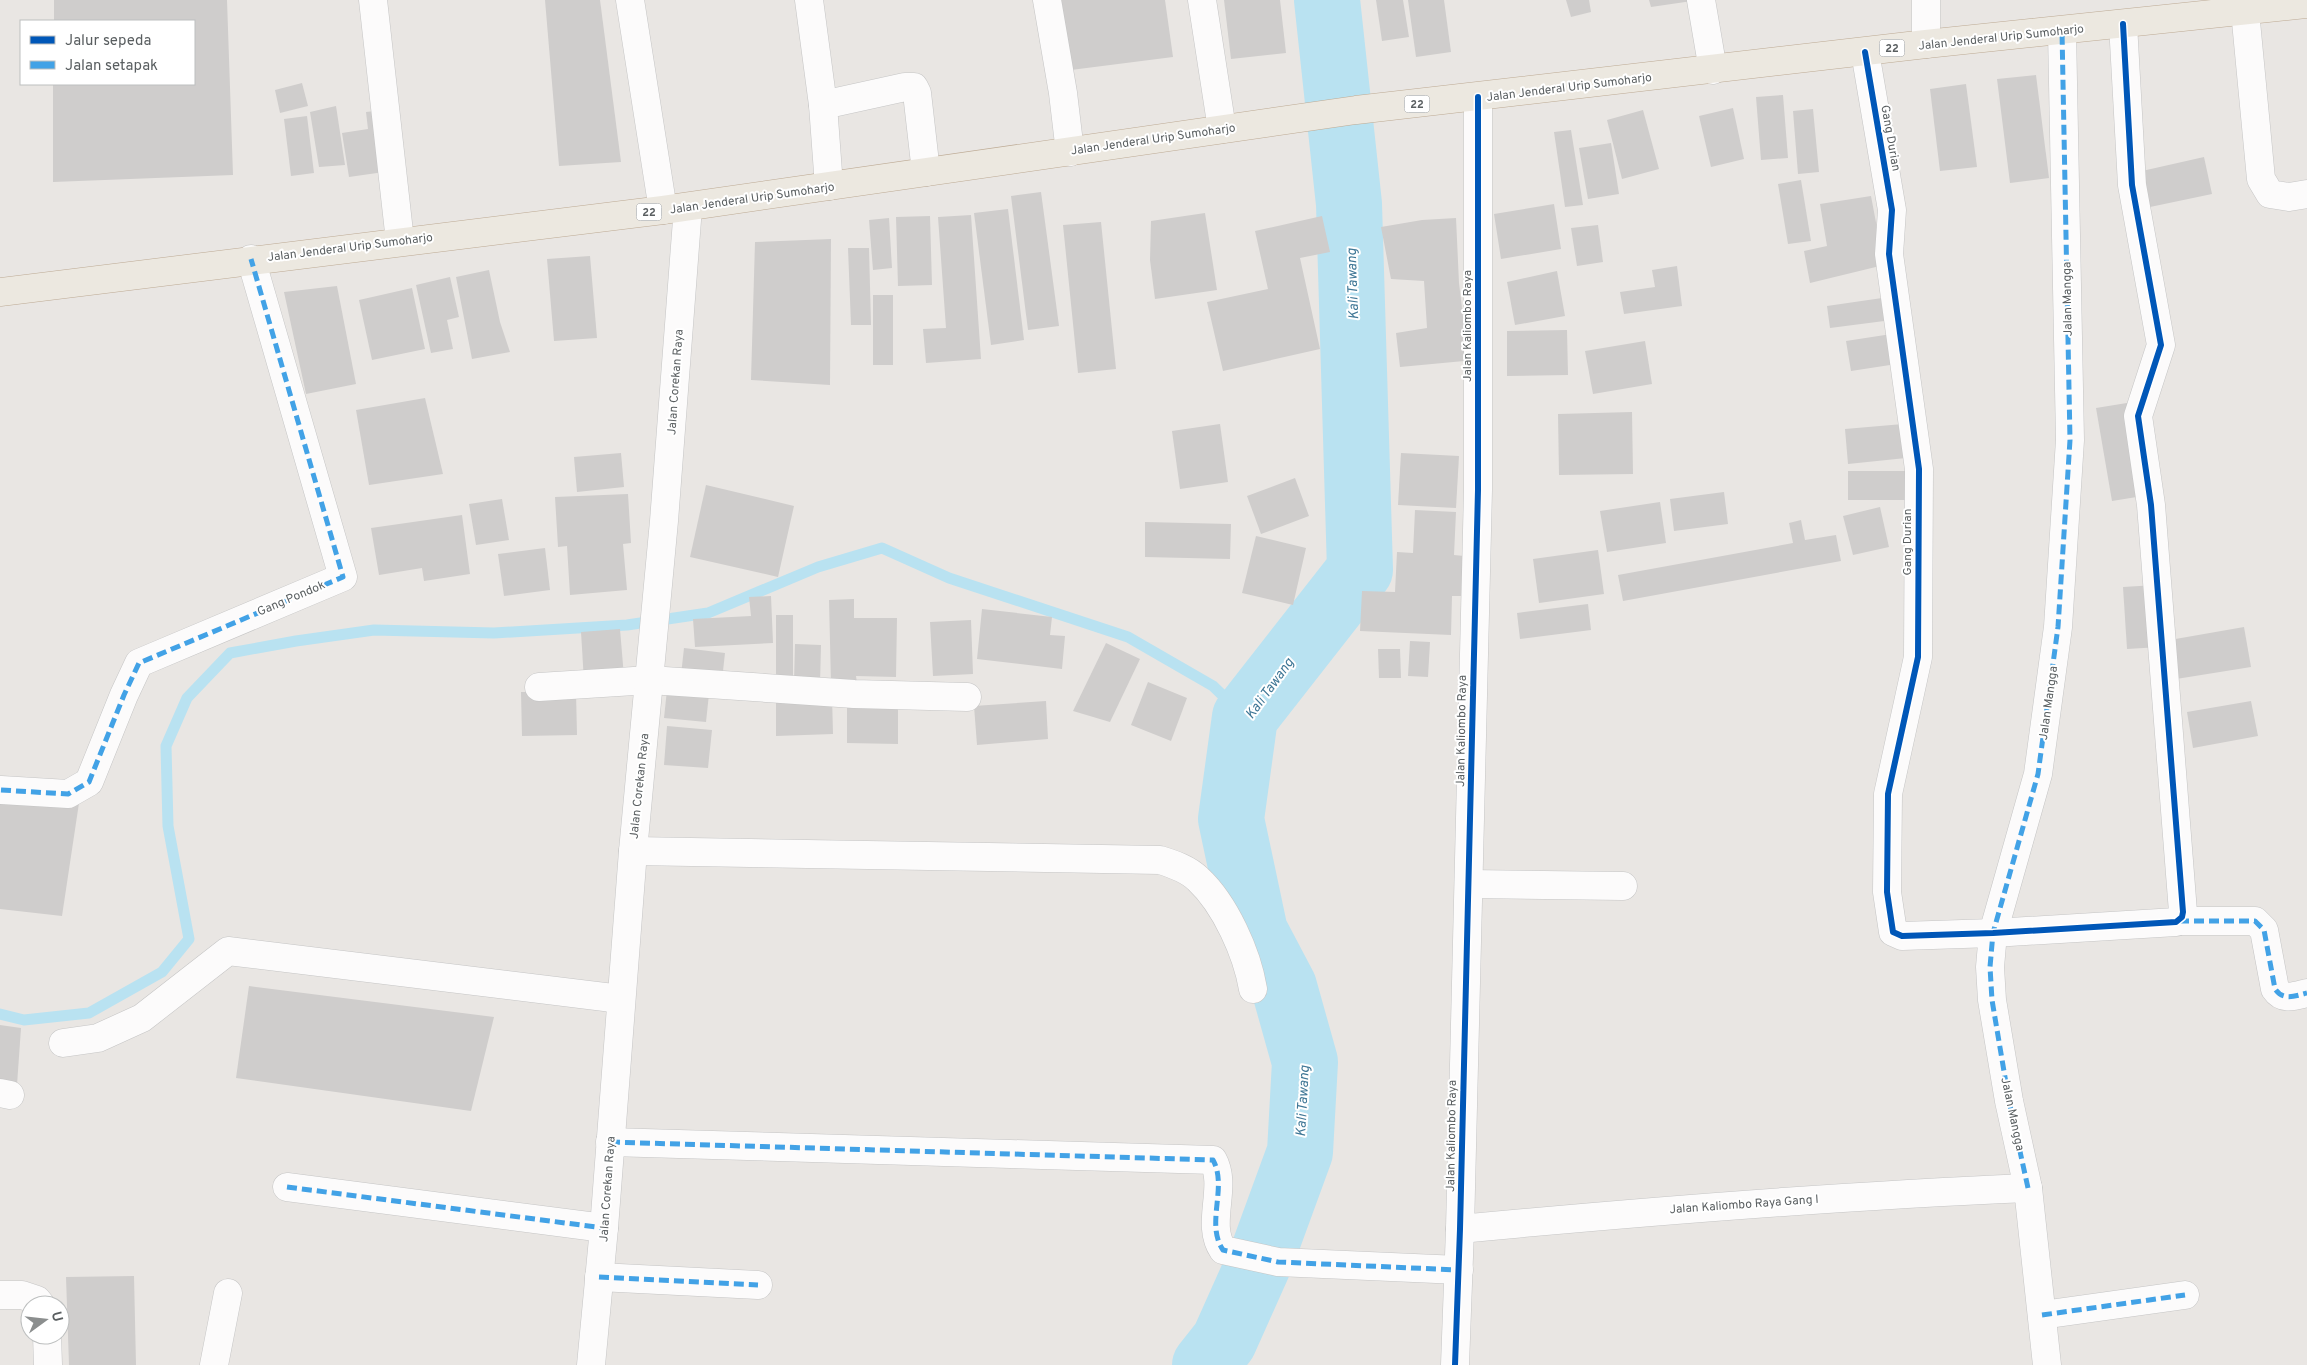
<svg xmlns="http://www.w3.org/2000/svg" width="2307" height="1365" viewBox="0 0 2307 1365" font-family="Overpass,sans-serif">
	<rect width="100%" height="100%" fill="#e9e6e3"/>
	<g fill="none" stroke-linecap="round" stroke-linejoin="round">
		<!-- stream -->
		<path stroke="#b9e2f1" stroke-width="11" d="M 0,1014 L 24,1020 L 89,1013 L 162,972 L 189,939 L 168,826 L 166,746 L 187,698 L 230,653 L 296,641 L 374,630 L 494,633 L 627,625 L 708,613 L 818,567 L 882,548 L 949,578 L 1128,637 L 1213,686 L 1245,717"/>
		<!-- river -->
		<path stroke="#b9e2f1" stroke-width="66" d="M 1205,1365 L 1224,1341 L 1262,1256 L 1300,1152 L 1305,1062 L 1284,987 L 1255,932 L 1231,819 L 1245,717 L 1360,570 L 1349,204 L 1327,0"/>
	</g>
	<!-- building -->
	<g fill="#cfcdcc">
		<path d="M 54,0 L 227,0 L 233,175 L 53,182 L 53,84 L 194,84 L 194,21 L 54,21 Z"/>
		<path d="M 545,0 L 600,0 L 621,162 L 559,166 Z"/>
		<path d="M 1050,0 L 1165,0 L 1173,57 L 1063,71 Z"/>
		<path d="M 1224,0 L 1280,0 L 1286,53 L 1231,59 Z"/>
		<path d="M 1376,0 L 1403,0 L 1409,37 L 1382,41 Z"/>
		<path d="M 1408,0 L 1444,0 L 1451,52 L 1416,57 Z"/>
		<path d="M 1566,0 L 1589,0 L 1591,12 L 1571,17 Z"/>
		<path d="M 1649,0 L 1692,0 L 1692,1 L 1651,7 Z"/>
		<path d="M 2036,75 L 2049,178 L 2010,183 L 1997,79 Z"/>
		<path d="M 302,83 L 308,106 L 280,113 L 275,90 Z"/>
		<path d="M 1966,84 L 1977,167 L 1940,171 L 1930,89 Z"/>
		<path d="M 1783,95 L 1788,158 L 1761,160 L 1756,97 Z"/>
		<path d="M 336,106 L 345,165 L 319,167 L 310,112 Z"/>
		<path d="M 1733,108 L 1744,159 L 1711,167 L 1699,116 Z"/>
		<path d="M 1813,109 L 1819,172 L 1798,174 L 1793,111 Z"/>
		<path d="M 1643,110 L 1659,169 L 1622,179 L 1607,120 Z"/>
		<path d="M 375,111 L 384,172 L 349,177 L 342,133 L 368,129 L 366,112 Z"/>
		<path d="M 307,116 L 314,173 L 291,176 L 284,119 Z"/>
		<path d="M 1571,130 L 1583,205 L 1565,207 L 1554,132 Z"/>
		<path d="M 1611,143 L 1619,194 L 1588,199 L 1579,148 Z"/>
		<path d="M 2204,157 L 2212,194 L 2150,207 L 2142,171 Z"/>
		<path d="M 1801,180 L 1811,241 L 1788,244 L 1778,184 Z"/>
		<path d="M 1041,192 L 1059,326 L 1028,330 L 1011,196 Z"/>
		<path d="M 1871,196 L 1884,265 L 1810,283 L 1804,251 L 1827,246 L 1820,204 Z"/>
		<path d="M 1554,204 L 1561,249 L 1501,259 L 1494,214 Z"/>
		<path d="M 1008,209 L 1024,340 L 991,345 L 974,213 Z"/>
		<path d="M 1205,213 L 1217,290 L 1155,299 L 1150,260 L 1151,221 Z"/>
		<path d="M 971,215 L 981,359 L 926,363 L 923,329 L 946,328 L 938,217 Z"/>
		<path d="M 930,216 L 932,285 L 898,286 L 896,217 Z"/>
		<path d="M 1322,216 L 1330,252 L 1300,258 L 1320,349 L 1223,371 L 1207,302 L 1268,289 L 1255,231 Z"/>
		<path d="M 889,218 L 892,268 L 873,270 L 869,220 Z"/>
		<path d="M 1456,218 L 1459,283 L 1464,325 L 1464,361 L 1400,367 L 1396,333 L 1427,328 L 1424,281 L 1391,279 L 1381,227 L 1422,220 Z"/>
		<path d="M 1101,222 L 1116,369 L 1078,373 L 1063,225 Z"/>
		<path d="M 1598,225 L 1603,262 L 1577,266 L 1571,228 Z"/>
		<path d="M 831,239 L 830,385 L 751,380 L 755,242 Z"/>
		<path d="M 848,248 L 869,248 L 871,325 L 851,325 Z"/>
		<path d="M 590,256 L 597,338 L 554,341 L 547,259 Z"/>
		<path d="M 1677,266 L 1682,306 L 1624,314 L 1620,292 L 1655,287 L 1652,270 Z"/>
		<path d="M 489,270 L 500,322 L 510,352 L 472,359 L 456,277 Z"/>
		<path d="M 1557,271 L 1565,316 L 1515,325 L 1507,282 Z"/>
		<path d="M 450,277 L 459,317 L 447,320 L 453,349 L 431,353 L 416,285 Z"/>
		<path d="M 337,286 L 356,384 L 306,394 L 284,292 Z"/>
		<path d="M 412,288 L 425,349 L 372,360 L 359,300 Z"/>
		<rect x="873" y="295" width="20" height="70"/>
		<path d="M 1889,297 L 1892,320 L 1830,328 L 1827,306 Z"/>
		<path d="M 1567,330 L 1568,375 L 1507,376 L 1507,331 Z"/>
		<path d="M 1898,333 L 1903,363 L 1851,371 L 1846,341 Z"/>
		<path d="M 1645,341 L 1652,384 L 1593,394 L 1585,351 Z"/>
		<path d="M 425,398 L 443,474 L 369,485 L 356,410 Z"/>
		<path d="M 2133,402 L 2149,495 L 2112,501 L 2096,408 Z"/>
		<path d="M 1632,412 L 1633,474 L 1559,475 L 1558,414 Z"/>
		<path d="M 1220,424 L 1228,482 L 1180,489 L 1172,431 Z"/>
		<path d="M 1903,424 L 1906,458 L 1848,464 L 1845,429 Z"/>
		<path d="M 621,453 L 624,487 L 577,492 L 574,457 Z"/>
		<path d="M 1401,453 L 1459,456 L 1456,508 L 1398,505 Z"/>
		<rect x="1848" y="471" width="59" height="29"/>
		<path d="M 1295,478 L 1309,516 L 1261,534 L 1247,496 Z"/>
		<path d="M 706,485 L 794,506 L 778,577 L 690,557 Z"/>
		<path d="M 1724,492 L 1728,524 L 1674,531 L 1670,499 Z"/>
		<path d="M 628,494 L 631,543 L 623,544 L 627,590 L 570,595 L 567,546 L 558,547 L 555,497 Z"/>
		<path d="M 502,499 L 509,540 L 476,545 L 469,504 Z"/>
		<path d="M 1660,502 L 1666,543 L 1607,552 L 1600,511 Z"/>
		<path d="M 1880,507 L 1889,547 L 1853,555 L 1843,516 Z"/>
		<path d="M 1415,510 L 1456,512 L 1454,555 L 1464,556 L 1461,596 L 1452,596 L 1451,635 L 1360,631 L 1362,591 L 1395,592 L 1397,552 L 1413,553 Z"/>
		<path d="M 462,515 L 470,574 L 424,581 L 422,568 L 379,575 L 371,528 Z"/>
		<path d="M 1801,520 L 1805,540 L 1836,535 L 1841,561 L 1623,601 L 1618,575 L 1793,543 L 1789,523 Z"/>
		<path d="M 1145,522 L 1231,524 L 1230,559 L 1145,557 Z"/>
		<path d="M 1256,536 L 1306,548 L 1293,605 L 1242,593 Z"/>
		<path d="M 545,548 L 550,590 L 504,596 L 498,554 Z"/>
		<path d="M 1598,550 L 1604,594 L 1539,603 L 1533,559 Z"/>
		<path d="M 2156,585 L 2160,647 L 2127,649 L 2123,587 Z"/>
		<path d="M 771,596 L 773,643 L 695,647 L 693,619 L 751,616 L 749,597 Z"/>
		<path d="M 854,599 L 854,618 L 897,618 L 896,677 L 856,676 L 857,683 L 831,684 L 829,600 Z"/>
		<path d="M 1588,604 L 1591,630 L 1520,639 L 1517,613 Z"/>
		<path d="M 982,609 L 1052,617 L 1050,635 L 1065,636 L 1062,669 L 977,659 Z"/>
		<rect x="776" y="615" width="17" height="65"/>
		<path d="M 971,620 L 973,674 L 933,676 L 930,622 Z"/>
		<path d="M 2244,627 L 2251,667 L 2170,680 L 2164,641 Z"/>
		<path d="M 620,629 L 624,677 L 584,681 L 581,632 Z"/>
		<path d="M 1410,641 L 1430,642 L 1428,677 L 1408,676 Z"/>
		<path d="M 1106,643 L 1140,659 L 1110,722 L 1073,711 Z"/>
		<path d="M 795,644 L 821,645 L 820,684 L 794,682 Z"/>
		<path d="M 684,648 L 725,653 L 722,680 L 681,675 Z"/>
		<path d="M 1378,649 L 1400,649 L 1401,678 L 1379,678 Z"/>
		<path d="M 1148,682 L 1187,698 L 1171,741 L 1131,725 Z"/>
		<path d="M 667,690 L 709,694 L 706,722 L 664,718 Z"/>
		<path d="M 521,692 L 576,692 L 577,735 L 522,736 Z"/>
		<path d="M 832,696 L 833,734 L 776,736 L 776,697 Z"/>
		<path d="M 1046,701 L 1048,739 L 977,745 L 974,706 Z"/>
		<path d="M 2251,701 L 2258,736 L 2193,748 L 2187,712 Z"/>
		<path d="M 847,703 L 898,704 L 898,744 L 847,743 Z"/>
		<path d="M 667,726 L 712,730 L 708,768 L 664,765 Z"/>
		<path d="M 0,798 L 79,803 L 62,916 L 0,909 Z"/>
		<path d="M 249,986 L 494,1017 L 471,1111 L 236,1078 Z"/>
		<path d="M 0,1025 L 21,1028 L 17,1085 L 0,1084 Z"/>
		<path d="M 134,1276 L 136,1365 L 69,1365 L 66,1277 Z"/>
	</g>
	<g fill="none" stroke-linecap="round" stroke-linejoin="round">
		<!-- minor casing -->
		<g stroke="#c5c5c5" stroke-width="29">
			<g id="minor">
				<path d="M 373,0 L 400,241"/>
				<path d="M 630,0 L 663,210"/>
				<path d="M 809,0 L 823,105"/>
				<path d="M 1047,0 L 1063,93 L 1070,152"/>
				<path d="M 1202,0 L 1222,129"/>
				<path d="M 1701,0 L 1713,70"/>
				<path d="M 1926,0 L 1926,44"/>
				<path d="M 2245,11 L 2261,179 L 2270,194 L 2289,197 L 2307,194"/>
				<path d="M 1865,52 L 1892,210 L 1889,254 L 1919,469 L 1918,657 L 1888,794 L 1887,892 L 1893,932 L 1902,936 L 1993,933 L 2176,922 L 2182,917 L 2183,912 L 2151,505 L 2138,416 L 2161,345 L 2132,185 L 2123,24"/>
				<path d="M 829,186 L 823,105 L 905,87 L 914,87 L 917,93 L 926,172"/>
				<path d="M 539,687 L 650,680 L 854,694 L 967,697"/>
				<path d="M 1,790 L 68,794 L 89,782 L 124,695 L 139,663 L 343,577 L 251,259"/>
				<path d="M 633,851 L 1160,860 C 1173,864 1188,869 1198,879 C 1225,904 1247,953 1253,989"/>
				<path d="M 1469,884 L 1623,886"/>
				<path d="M 2179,921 L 2255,921 L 2264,930 L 2275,989 C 2283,1001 2295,996 2307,993"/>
				<path d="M 63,1043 L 98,1038 L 142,1018 L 228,951 L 621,999"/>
				<path d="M 0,1093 L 10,1095"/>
				<path d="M 610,1142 L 1213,1160 C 1228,1187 1205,1224 1223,1250 L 1278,1262 L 1459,1270"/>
				<path d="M 287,1187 L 604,1228"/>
				<path d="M 1460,1229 C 1650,1211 1838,1196 2028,1188"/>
				<path d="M 599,1277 L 758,1285"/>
				<path d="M 0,1295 L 22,1295 L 37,1300 L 41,1305"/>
				<path d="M 2042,1315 L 2185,1295"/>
				<path d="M 47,1335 L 48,1365"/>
				<path d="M 214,1365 L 228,1293"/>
				<path d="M 591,1365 L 604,1228 L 633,851 L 664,521 L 688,207"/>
				<path d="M 1455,1365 L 1460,1229 L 1478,490 L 1478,97"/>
				<path d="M 2047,1365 L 2028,1188 L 2009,1101 L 1992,1000 L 1990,967 L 1993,933 L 2038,774 L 2058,627 L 2070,440 L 2062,31"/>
			</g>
		</g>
		<!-- highway casing -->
		<g stroke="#bdaa94" stroke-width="29">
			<path id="highway" d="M 0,292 L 663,210 L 1356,110 L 1926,44 L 2307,4"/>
		</g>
		<!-- minor -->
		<use href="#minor" stroke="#fcfbfb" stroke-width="28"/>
		<!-- highway -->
		<use href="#highway" stroke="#ece8e0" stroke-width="28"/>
		<!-- quiet -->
		<g stroke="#42a2e6" stroke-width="5" stroke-dasharray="10 5" stroke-linecap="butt">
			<path d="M 1,790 L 68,794 L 89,782 L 124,695 L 139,663 L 343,577 L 251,259"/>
			<path d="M 2179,921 L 2255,921 L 2264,930 L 2275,989 C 2283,1001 2295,996 2307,993"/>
			<path d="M 610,1142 L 1213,1160 C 1228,1187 1205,1224 1223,1250 L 1278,1262 L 1459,1270"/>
			<path d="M 287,1187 L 604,1228"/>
			<path d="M 2028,1188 L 2009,1101 L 1992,1000 L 1990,967 L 1993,933 L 2038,774 L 2058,627 L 2070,440 L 2062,31"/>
			<path d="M 599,1277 L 758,1285"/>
			<path d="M 2042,1315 L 2185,1295"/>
		</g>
		<!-- cycleway casing -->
		<g stroke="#fff" stroke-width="9">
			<g id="cycleway">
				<path d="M 1865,52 L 1892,210 L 1889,254 L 1919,469 L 1918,657 L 1888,794 L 1887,892 L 1893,932 L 1902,936 L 1993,933 L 2176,922 L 2182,917 L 2183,912 L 2151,505 L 2138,416 L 2161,345 L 2132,185 L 2123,24"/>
				<path d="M 1455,1365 L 1460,1229 L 1478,490 L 1478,97"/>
			</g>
		</g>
		<!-- cycleway -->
		<use href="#cycleway" stroke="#0057b8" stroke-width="6"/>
	</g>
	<g text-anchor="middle" stroke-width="4" stroke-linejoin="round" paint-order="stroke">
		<!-- shield labels -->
		<g fill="#fff" stroke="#8b8e90" stroke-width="1">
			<rect x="1879.5" y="39.5" width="25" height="17" rx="4"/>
			<rect x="1404.5" y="95.5" width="25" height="17" rx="4"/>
			<rect x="636.5" y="203.5" width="25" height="17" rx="4"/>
		</g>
		<g font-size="11" font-weight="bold" fill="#595e60">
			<text x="1892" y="52">22</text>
			<text x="1417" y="108">22</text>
			<text x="649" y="216">22</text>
		</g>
		<!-- street labels -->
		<g font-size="12" fill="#595e60" stroke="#fff">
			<text transform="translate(2001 37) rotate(-6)" y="4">Jalan Jenderal Urip Sumoharjo</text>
			<text transform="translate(1569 87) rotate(-7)" y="4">Jalan Jenderal Urip Sumoharjo</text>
			<text transform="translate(1891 138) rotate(80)" y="4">Gang Durian</text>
			<text transform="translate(1153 139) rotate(-8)" y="4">Jalan Jenderal Urip Sumoharjo</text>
			<text transform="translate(752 198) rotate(-8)" y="4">Jalan Jenderal Urip Sumoharjo</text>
			<text transform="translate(350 247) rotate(-7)" y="4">Jalan Jenderal Urip Sumoharjo</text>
			<text transform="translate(2067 299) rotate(-91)" y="4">Jalan Mangga</text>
			<text transform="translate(1467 326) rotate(-90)" y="4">Jalan Kaliombo Raya</text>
			<text transform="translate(675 382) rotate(-86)" y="4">Jalan Corekan Raya</text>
			<text transform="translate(1907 542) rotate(-90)" y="4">Gang Durian</text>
			<text transform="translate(291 598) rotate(-23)" y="4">Gang Pondok</text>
			<text transform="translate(2048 703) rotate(-82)" y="4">Jalan Mangga</text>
			<text transform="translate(1461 731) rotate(-89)" y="4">Jalan Kaliombo Raya</text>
			<text transform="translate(639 786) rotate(-84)" y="4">Jalan Corekan Raya</text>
			<text transform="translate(2013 1114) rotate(78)" y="4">Jalan Mangga</text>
			<text transform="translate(1451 1136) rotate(-89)" y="4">Jalan Kaliombo Raya</text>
			<text transform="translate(607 1189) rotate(-86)" y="4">Jalan Corekan Raya</text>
			<text transform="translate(1744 1204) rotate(-4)" y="4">Jalan Kaliombo Raya Gang I</text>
		</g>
		<!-- water labels -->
		<g font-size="14" font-style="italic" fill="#3f7796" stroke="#fff">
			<text transform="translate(1352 284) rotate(-92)" y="5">Kali Tawang</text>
			<text transform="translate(1269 688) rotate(-54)" y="5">Kali Tawang</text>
			<text transform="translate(1302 1101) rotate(-87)" y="5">Kali Tawang</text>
		</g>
	</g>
	<!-- legend -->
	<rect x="20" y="20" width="175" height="65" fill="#ffffff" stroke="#bdbfbf"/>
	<rect x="30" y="36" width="25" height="8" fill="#0057b8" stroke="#bdbfbf"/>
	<text x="65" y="45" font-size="15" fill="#595e60">Jalur sepeda</text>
	<rect x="30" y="61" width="25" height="8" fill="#42a2e6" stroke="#bdbfbf"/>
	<text x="65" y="70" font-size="15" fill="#595e60">Jalan setapak</text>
	<!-- north arrow -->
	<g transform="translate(45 1320) rotate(75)"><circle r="24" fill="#ffffff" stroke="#bdbfbf"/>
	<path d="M0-4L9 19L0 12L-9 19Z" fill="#8b8e8e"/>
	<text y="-8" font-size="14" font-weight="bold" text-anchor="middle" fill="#595e60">U</text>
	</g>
</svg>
